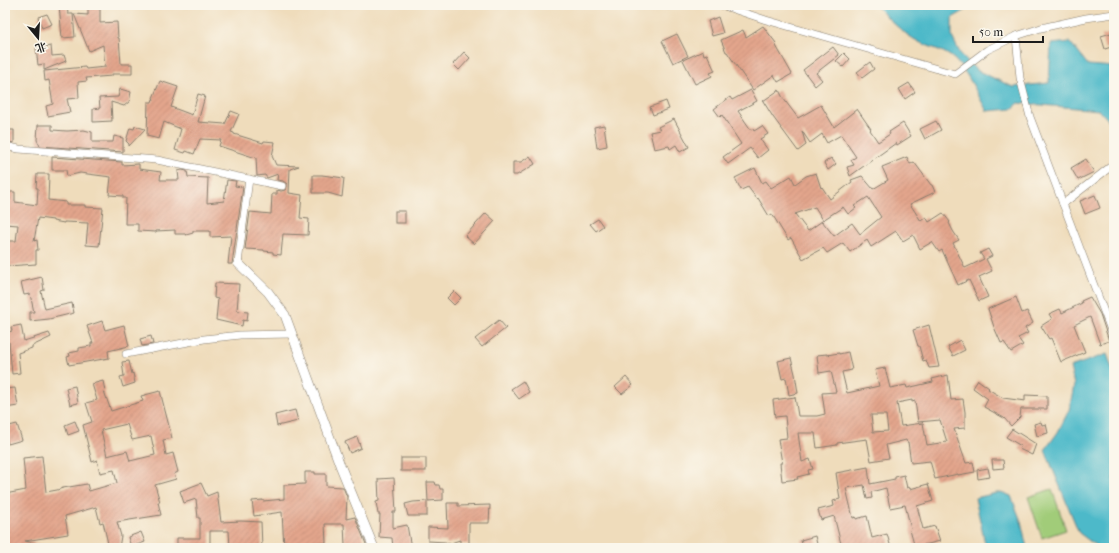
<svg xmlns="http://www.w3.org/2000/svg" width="1119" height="553" viewBox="0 0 1119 553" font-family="'IM FELL French Canon','Noto Serif SC',serif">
	<defs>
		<pattern id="building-hatch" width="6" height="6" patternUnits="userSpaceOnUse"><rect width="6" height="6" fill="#e3a58c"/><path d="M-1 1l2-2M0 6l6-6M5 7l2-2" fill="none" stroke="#c28d78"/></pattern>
	</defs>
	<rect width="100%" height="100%" fill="#fbf7ec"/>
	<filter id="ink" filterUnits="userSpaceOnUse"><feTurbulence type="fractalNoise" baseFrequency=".025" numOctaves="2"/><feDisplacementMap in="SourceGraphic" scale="8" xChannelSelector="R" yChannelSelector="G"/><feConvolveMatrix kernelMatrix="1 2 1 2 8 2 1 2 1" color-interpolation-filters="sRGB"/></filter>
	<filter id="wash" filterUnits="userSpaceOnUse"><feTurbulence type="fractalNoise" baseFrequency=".012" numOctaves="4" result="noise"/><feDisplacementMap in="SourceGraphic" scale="16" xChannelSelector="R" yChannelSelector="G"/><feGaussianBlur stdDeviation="0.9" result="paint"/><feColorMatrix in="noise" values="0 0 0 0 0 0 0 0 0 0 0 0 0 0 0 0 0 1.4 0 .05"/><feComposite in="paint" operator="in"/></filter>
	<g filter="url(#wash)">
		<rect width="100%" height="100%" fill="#efdcbb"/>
		<!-- pitch -->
		<path fill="#a1cc79" stroke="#5e744a" d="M 1052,489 L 1066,530 L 1042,538 L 1028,497 Z"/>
		<!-- water -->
		<g fill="#4db9c9" stroke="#346a72">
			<path d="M 875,5 L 975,5 L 952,18 L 952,37 L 960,53 L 976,70 L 1013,87 L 1049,83 L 1051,44 L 1070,42 L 1088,65 L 1114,67 L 1114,126 L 1099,110 L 1019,103 L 1012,109 L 987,111 C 977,94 969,74 955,60 C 945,50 931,48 919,42 C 902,33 888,18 875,5 Z"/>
			<path d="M 1107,354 L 1114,374 L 1114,548 L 1099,548 L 1079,533 L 1045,450 L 1058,432 L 1069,410 L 1074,385 L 1070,367 Z"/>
			<path d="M 1001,492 L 1011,496 L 1021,521 L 1027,548 L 986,548 L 975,498 Z"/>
		</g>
		<g id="blocks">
			<!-- building -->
			<g fill="url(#building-hatch)" fill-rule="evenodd">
				<path d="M 59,5 L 67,5 L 68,14 L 73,14 L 75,37 L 62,38 Z"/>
				<path d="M 88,5 L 100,5 L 100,23 L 117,22 L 118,38 L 119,38 L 121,64 L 132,64 L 132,74 L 112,74 L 112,76 L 86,78 L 87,81 L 78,82 L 79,98 L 67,99 L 70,112 L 48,116 L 46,106 L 53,104 L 49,80 L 45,81 L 44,71 L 85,67 L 86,69 L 105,67 L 103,45 L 89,51 L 74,14 L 88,15 Z"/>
				<path d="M 47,14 L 52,24 L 42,28 L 38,17 Z"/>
				<path d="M 718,17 L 723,33 L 712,36 L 708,21 Z"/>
				<path d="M 763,26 L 776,43 L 775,44 L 792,74 L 778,82 L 774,75 L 753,90 L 727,52 L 726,52 L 721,40 L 743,30 L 746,37 Z"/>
				<path d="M 1111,33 L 1114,42 L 1114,46 L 1105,49 L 1101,36 Z"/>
				<path d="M 677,34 L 688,56 L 673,63 L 662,41 Z"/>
				<path d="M 51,46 L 52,56 L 64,55 L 66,61 L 44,70 L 44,64 L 38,65 L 36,48 Z"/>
				<path d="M 833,47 L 839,55 L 816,73 L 822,80 L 815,86 L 803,70 Z"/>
				<path d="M 703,51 L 704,55 L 707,54 L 715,71 L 710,73 L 712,76 L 695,84 L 683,60 Z"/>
				<path d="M 464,52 L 470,58 L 459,70 L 453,64 Z"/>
				<path d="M 844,53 L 850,59 L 843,67 L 836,61 Z"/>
				<path d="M 870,62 L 874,69 L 862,78 L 857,72 Z"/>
				<path d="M 160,81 L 178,87 L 171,107 L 192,115 L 198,94 L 205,96 L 198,122 L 225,124 L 231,111 L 239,114 L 231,132 L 234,133 L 234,134 L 263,143 L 264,141 L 275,142 L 272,156 L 276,165 L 299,166 L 290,169 L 289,193 L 302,195 L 300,218 L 309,219 L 308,235 L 283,234 L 281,255 L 273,254 L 273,252 L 264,251 L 264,250 L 245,249 L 250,212 L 271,214 L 272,194 L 277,194 L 277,190 L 281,191 L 285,190 L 287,187 L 287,184 L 283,181 L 277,180 L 278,174 L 267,178 L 265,175 L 257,176 L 256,158 L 219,146 L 221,140 L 200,139 L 194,154 L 186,151 L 185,153 L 175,150 L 181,129 L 164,122 L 159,139 L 147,136 L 148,102 L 152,102 L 153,99 L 155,100 L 153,98 Z"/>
				<path d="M 909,83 L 915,92 L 905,99 L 899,89 Z"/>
				<path d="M 120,89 L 131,92 L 129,102 L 124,106 L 111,102 L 112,121 L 93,122 L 93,109 L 100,108 L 99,98 L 118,97 Z"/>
				<path d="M 751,90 L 757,101 L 738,111 L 751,130 L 753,129 L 754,131 L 762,126 L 768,134 L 760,139 L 768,150 L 758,158 L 750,148 L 728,164 L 723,157 L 741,144 L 722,115 L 720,117 L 714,109 L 730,97 L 732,100 Z"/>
				<path d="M 779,90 L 783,98 L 798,118 L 821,105 L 834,127 L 857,109 L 866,122 L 871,129 L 870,130 L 878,142 L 890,134 L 889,132 L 903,123 L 911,136 L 897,145 L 896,143 L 850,176 L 847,167 L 854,165 L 851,160 L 856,157 L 841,135 L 827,143 L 822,134 L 810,143 L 802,131 L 806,145 L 798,151 L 773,117 L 763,101 Z"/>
				<path d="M 666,101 L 669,109 L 653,115 L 650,107 Z"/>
				<path d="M 674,119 L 689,147 L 680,152 L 676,145 L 670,149 L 669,146 L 654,149 L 650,132 L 660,130 L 658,127 Z"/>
				<path d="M 936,121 L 941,130 L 925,139 L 920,129 Z"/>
				<path d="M 38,125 L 52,125 L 52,130 L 67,131 L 84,130 L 92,132 L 92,142 L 113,142 L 114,136 L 123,138 L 123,152 L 40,146 L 37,140 Z"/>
				<path d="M 604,125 L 607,146 L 597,148 L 594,127 Z"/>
				<path d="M 135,126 L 145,129 L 129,146 L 129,144 L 126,141 L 130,128 L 134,129 Z"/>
				<path d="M 5,130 L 14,130 L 14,143 L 5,141 Z"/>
				<path d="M 530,156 L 535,164 L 517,175 L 513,175 L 513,162 L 521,162 Z"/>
				<path d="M 52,157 L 122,162 L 122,165 L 139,164 L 139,169 L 161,172 L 160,180 L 179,180 L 178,171 L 182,170 L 187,171 L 188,177 L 208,178 L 207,203 L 224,201 L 227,180 L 236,181 L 235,186 L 243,187 L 232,264 L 228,264 L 231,236 L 210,237 L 210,231 L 193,231 L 193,233 L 186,235 L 185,234 L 175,234 L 175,230 L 156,231 L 156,232 L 138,231 L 138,224 L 125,224 L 126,198 L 123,198 L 123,196 L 109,195 L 111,177 L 80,173 L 67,176 L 66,170 L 52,170 Z"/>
				<path d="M 907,157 L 910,164 L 914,162 L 931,185 L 932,185 L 935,192 L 910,204 L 921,221 L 926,217 L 929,222 L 943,213 L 950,222 L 949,223 L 953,231 L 959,240 L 953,243 L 965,268 L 984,259 L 980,253 L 988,249 L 992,256 L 986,259 L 992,271 L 979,277 L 988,297 L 979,301 L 969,280 L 958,285 L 942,250 L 939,252 L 932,242 L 920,249 L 913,235 L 903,241 L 896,231 L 871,247 L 867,240 L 850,252 L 843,243 L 827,253 L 823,248 L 803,259 L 791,238 L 788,240 L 772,214 L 769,216 L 758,198 L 757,199 L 748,187 L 741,190 L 735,178 L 755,168 L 762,183 L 766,181 L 771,188 L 791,176 L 795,184 L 806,176 L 816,173 L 821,188 L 822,187 L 830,199 L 852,182 L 851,180 L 862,176 L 873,189 L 888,180 L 882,167 ZM 868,197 L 881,217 L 860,234 L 852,223 L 834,236 L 822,221 L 808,231 L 795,214 L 815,207 L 823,220 L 843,207 L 848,214 L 856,208 L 854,206 Z"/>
				<path d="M 831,158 L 836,164 L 828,170 L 824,163 Z"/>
				<path d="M 1086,159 L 1094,172 L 1078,180 L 1071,168 Z"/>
				<path d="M 37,174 L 49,174 L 48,200 L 66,202 L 66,205 L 85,205 L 85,207 L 103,208 L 99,246 L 86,245 L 88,223 L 64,222 L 64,223 L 53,221 L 53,220 L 38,218 L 34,241 L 37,240 L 38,250 L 36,250 L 36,264 L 8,266 L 6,257 L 5,257 L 5,241 L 16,241 L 18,225 L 5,224 L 5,198 L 6,198 L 6,192 L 15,192 L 15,202 L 37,205 L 38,188 L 36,188 Z"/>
				<path d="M 313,175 L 322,175 L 344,178 L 342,197 L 328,193 L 313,193 Z"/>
				<path d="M 1095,195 L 1100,208 L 1085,214 L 1080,201 Z"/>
				<rect x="395" y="211" width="10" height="12"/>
				<path d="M 486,213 L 495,221 L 474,244 L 465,236 Z"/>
				<path d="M 598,219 L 603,226 L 596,231 L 590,224 Z"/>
				<path d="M 42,277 L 44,290 L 41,291 L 45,309 L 72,303 L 74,313 L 49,319 L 30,321 L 30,312 L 34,312 L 30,294 L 24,295 L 21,282 Z"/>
				<path d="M 215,283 L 239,284 L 237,311 L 248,312 L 247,321 L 243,320 L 242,326 L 216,320 L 218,299 L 214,298 Z"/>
				<path d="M 454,291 L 461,298 L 454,305 L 447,298 Z"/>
				<path d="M 1016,297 L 1022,313 L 1027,311 L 1033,323 L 1025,328 L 1028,333 L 1018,338 L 1023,345 L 1011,352 L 1004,342 L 1001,343 L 994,327 L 988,309 Z"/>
				<path d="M 1090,297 L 1100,314 L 1109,341 L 1100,344 L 1090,317 L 1074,325 L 1085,352 L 1061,362 L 1051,338 L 1049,339 L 1041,326 L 1052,319 L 1049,314 L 1060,309 L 1062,313 L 1082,303 L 1081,301 Z"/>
				<path d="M 499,320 L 506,328 L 482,347 L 475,339 Z"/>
				<path d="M 102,321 L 105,330 L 124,325 L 129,346 L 108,351 L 109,358 L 69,365 L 67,357 L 70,356 L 69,353 L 79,351 L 79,348 L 91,346 L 91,343 L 93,343 L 87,326 Z"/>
				<path d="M 21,325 L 24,341 L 49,333 L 51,337 L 32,346 L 32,348 L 18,353 L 20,373 L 12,374 L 9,342 L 5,343 L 5,333 L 12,331 L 11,327 Z"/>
				<path d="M 929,325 L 939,367 L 929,368 L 926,360 L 923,361 L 919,346 L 918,346 L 913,330 Z"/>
				<path d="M 151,336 L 153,344 L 142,346 L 140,339 Z"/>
				<path d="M 960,340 L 965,350 L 953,356 L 948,347 Z"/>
				<path d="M 848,352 L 852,370 L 842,372 L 847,393 L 879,386 L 875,370 L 885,368 L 890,388 L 906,385 L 907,388 L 933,382 L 932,379 L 948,375 L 951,400 L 963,399 L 965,412 L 965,428 L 954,429 L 966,463 L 973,462 L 975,472 L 958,475 L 958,474 L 935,479 L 930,461 L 911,463 L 908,442 L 907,442 L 906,440 L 886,445 L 889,458 L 871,461 L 867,439 L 837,443 L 837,445 L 817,448 L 815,433 L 798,433 L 802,462 L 810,459 L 813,469 L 808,470 L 809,474 L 797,477 L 798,479 L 782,481 L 780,463 L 782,463 L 778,439 L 787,438 L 785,416 L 775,417 L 773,400 L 795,397 L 798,416 L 817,416 L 825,414 L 822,393 L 836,392 L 831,371 L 819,373 L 817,355 L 827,354 L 827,355 L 839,353 L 839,354 ZM 912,400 L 912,402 L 915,401 L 918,422 L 940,420 L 947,442 L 927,445 L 923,423 L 901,426 L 897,403 ZM 871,415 L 886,415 L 888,431 L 873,432 Z"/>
				<path d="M 791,358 L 795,374 L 798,393 L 789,395 L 786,378 L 782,379 L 778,361 Z"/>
				<path d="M 129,361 L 132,374 L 133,373 L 135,383 L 123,387 L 120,377 L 124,376 L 122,362 Z"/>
				<path d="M 626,377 L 633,385 L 622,394 L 615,387 Z"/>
				<path d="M 978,380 L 989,388 L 988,389 L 1003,398 L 1025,401 L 1025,395 L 1047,396 L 1047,409 L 1021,409 L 1020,417 L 1011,426 L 1004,418 L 984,407 L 988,399 L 973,388 Z"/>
				<path d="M 103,381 L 105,391 L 104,391 L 111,411 L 143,401 L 141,396 L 160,391 L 172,438 L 163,440 L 166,455 L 173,453 L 178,472 L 174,474 L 176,479 L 155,485 L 160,502 L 158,502 L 161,515 L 117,522 L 121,536 L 119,548 L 109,548 L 103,522 L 100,523 L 96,507 L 65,516 L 68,534 L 25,541 L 44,545 L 44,548 L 5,548 L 5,494 L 26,490 L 23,458 L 42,456 L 46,492 L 57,490 L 63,488 L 87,484 L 89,491 L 117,483 L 114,470 L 100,473 L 97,460 L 92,462 L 83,425 L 92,422 L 86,403 L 97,400 L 92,384 ZM 127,424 L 132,440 L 151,436 L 155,455 L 130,461 L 127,451 L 107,456 L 101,430 Z"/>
				<path d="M 523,381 L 529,392 L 519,399 L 511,389 Z"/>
				<path d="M 75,386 L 78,403 L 70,405 L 66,388 Z"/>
				<path d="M 15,388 L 18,406 L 5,408 L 5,389 Z"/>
				<path d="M 295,410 L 298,421 L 277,426 L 275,415 Z"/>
				<path d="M 75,421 L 79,431 L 68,435 L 65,425 Z"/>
				<path d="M 1041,422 L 1042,425 L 1046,424 L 1048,433 L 1037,436 L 1034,424 Z"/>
				<path d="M 17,424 L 22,440 L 8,444 L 5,434 L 5,427 Z"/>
				<path d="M 1012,429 L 1036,444 L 1032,455 L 1019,449 L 1021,446 L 1006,437 Z"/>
				<path d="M 357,437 L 361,448 L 350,453 L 345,442 Z"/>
				<rect x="401" y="458" width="25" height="13"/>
				<path d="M 992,460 L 1003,460 L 1004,468 L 993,469 Z"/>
				<path d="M 868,467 L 870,484 L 895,479 L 895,477 L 904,475 L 907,488 L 909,487 L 910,489 L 928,484 L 933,501 L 917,506 L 923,529 L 935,526 L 940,541 L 924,545 L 925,548 L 915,548 L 910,530 L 911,529 L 905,505 L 890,508 L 886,488 L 871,492 L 872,498 L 867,499 L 864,485 L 846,488 L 853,518 L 856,517 L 856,519 L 867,516 L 872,538 L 887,534 L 891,548 L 842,548 L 834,516 L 821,520 L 818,510 L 834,506 L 833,501 L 840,499 L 836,473 Z"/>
				<path d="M 988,468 L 990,477 L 978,479 L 977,470 Z"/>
				<path d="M 305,472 L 315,472 L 315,474 L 326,474 L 326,486 L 343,487 L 347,497 L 346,519 L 355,517 L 366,544 L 366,548 L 345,546 L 344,524 L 325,524 L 326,543 L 302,544 L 302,548 L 284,548 L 282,512 L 254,516 L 252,501 L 263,500 L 263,501 L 284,499 L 284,485 L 305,484 Z"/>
				<path d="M 394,478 L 396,512 L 393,512 L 393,528 L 407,525 L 411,548 L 393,548 L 392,538 L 379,537 L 380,514 L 378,514 L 376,502 L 379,501 L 378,479 Z"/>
				<path d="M 427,482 L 435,482 L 436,485 L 439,485 L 440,489 L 443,489 L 443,500 L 428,501 Z"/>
				<path d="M 201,483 L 207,496 L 217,492 L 221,522 L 241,521 L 261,522 L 262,548 L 230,548 L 229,531 L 210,531 L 210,548 L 177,548 L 177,538 L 200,538 L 200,518 L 198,518 L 196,499 L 184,503 L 180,491 Z"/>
				<path d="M 427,501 L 427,516 L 408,516 L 405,504 L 413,502 Z"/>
				<path d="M 447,503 L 458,503 L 458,506 L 490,505 L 489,523 L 469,523 L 469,544 L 460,544 L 460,540 L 447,544 L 446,542 L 428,541 L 428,527 L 448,528 Z"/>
				<path d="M 141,532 L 145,542 L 131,547 L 128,537 Z"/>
				<path d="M 815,536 L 818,548 L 803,548 L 801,540 Z"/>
			</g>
		</g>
	</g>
	<g filter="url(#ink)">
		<use href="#blocks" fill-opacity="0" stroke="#867c6c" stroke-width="1"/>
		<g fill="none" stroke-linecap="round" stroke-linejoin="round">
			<!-- minor casing -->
			<g stroke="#867c6c" stroke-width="8">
				<g id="minor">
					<path d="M 721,5 L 766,20 L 955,74 L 987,50 L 1016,36 L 1041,28 L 1086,18 L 1114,14"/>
					<path d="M 1016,36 L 1020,78 L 1030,117 L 1114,338"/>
					<path d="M 5,146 L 19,149 L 157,160 L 282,186"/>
					<path d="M 1063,204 L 1114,164"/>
					<path d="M 238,263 L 249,179"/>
					<path d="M 126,354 L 204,339 L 240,335 L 292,334"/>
				</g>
			</g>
			<!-- tertiary casing -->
			<g stroke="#867c6c" stroke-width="10">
				<path id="tertiary" d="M 238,263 L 268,292 L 285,315 L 340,465 L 374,548"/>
			</g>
			<!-- minor -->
			<use href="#minor" stroke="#fff" stroke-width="7"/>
			<!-- tertiary -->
			<use href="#tertiary" stroke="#fff" stroke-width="9"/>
		</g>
	</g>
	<!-- margin -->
	<rect width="1119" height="553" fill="none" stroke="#fbf7ec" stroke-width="20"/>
	<!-- north arrow -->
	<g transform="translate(38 38) rotate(162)" stroke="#fbf7ec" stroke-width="3" paint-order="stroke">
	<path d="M0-3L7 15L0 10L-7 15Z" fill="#1c1c1c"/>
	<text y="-6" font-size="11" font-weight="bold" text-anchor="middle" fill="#1c1c1c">北</text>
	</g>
	<!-- scale -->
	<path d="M973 36v6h70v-6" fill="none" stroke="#1c1c1c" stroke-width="2"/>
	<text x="979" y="36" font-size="12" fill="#1c1c1c" stroke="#fbf7ec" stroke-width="3" paint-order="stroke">50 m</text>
</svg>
